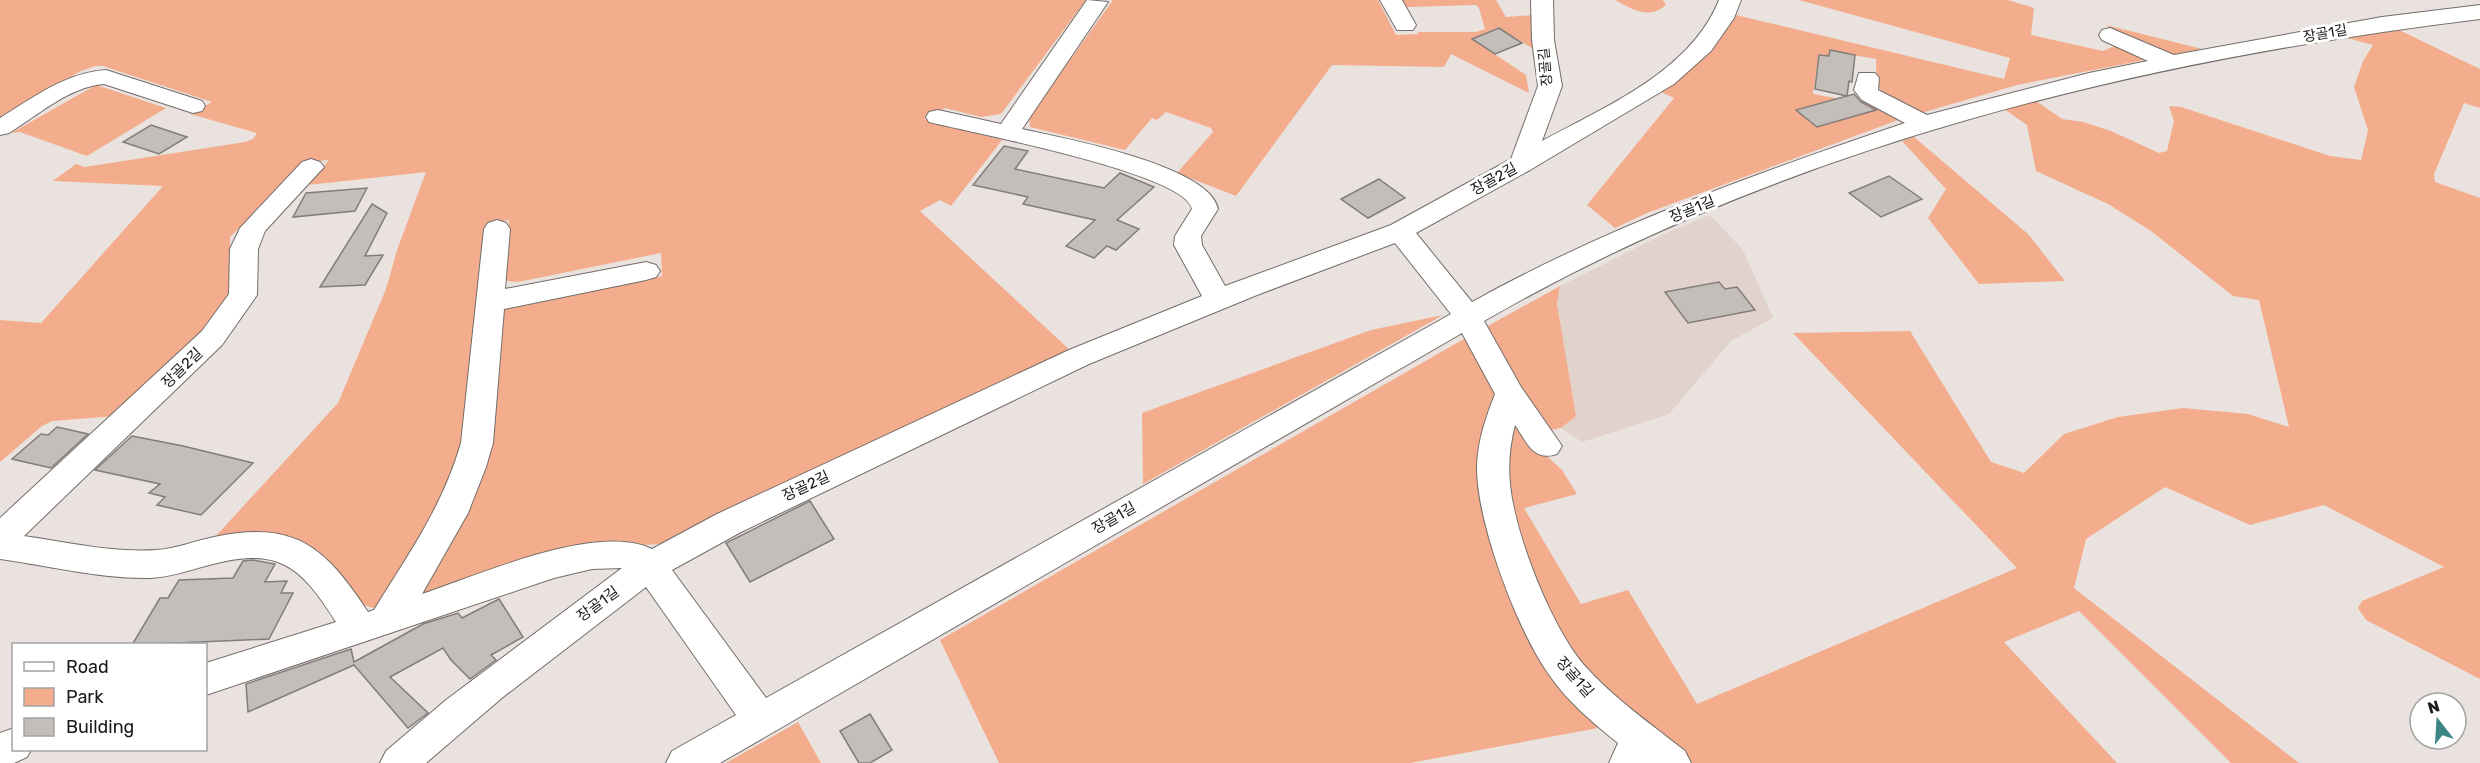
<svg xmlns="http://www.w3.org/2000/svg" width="2480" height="763" viewBox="0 0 2480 763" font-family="Rubik,'Noto Sans KR',sans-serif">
	<rect width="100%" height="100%" fill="#e9e2df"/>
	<!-- built -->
	<path fill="#e1d3cc" d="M 1710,215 L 1743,250 L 1773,318 L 1731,341 L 1669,414 L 1582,442 L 1561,428 L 1576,416 L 1557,304 L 1560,286 L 1664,234 Z"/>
	<!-- green -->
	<g fill="#f4ad8c">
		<path d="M 0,0 L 1086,0 L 1001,114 L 981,117 L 945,108 L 924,119 L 1002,140 L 951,206 L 940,200 L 920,211 L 1073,353 L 785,485 L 683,538 L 659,544 L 611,547 L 561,555 L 504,570 L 407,603 C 434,562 464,519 481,472 C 498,421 497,361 502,309 L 662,276 L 661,253 L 518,282 L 507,281 L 503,273 L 509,220 L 487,224 L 468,447 L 452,496 L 439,523 L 388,608 C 343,614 341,562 309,547 C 275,530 234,538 200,547 L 215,537 L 338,403 L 386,289 L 397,250 L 426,172 L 308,185 L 329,160 L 302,163 L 230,237 L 231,284 L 226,300 L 198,340 L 116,416 L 52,421 L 42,426 L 0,462 L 0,320 L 41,323 L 163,186 L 53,181 L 76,164 L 85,167 L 245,142 L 253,139 L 257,133 L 190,114 L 212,102 L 103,66 L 95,66 L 79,72 L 0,119 Z"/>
		<path d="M 1113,0 L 1378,0 L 1396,35 L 1418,34 L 1418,32 L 1476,32 L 1485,29 L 1479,8 L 1476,5 L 1410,7 L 1406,7 L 1402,0 L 1496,0 L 1506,17 L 1534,15 L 1538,45 L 1532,48 L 1499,28 L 1472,39 L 1526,75 L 1529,93 L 1451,54 L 1444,67 L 1332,65 L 1236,196 L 1177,173 L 1213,132 L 1211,128 L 1166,112 L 1157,120 L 1152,118 L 1125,150 L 1030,127 L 1029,117 Z"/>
		<path d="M 1615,0 L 1663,0 L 1666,5 C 1648,20 1634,10 1615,0 Z"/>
		<path d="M 1799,0 L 2008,0 L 2034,8 L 2031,35 L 2103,51 L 2120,44 L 2155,58 L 2017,85 L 1918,114 C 1884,95 1876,101 1876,59 L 1830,51 L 1829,56 L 1819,55 L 1813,94 L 1846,100 L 1847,96 L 1867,102 L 1901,119 L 1647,213 L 1615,228 L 1587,205 L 1674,98 L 1661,92 L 1732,14 L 2004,79 L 2010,58 Z"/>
		<path d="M 2106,25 L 2202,49 L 2169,55 L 2116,33 Z"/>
		<path d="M 2399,30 L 2480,69 L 2480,108 L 2464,103 L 2434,174 L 2435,182 L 2480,198 L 2480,679 L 2366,620 L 2358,608 L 2362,601 L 2444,567 L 2324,505 L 2250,525 L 2165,487 L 2086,539 L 2074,588 L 2299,763 L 2231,763 L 2079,611 L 2004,642 L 2117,763 L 1691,763 L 1664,745 L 1602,691 L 1545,614 L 1507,508 L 1503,463 L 1516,416 L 1538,448 L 1562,470 L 1577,494 L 1524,508 L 1581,604 L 1628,590 L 1697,704 L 2017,568 L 1793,333 L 1910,331 L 1991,462 L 2024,473 L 2064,434 L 2118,417 L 2183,408 L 2248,414 L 2289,427 L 2259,300 L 2233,296 L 2151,231 L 2108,204 L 2036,171 L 2027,125 L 2004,109 L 2036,101 L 2062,119 L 2083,122 L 2111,131 L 2159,153 L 2167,151 L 2174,121 L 2169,106 L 2181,107 L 2330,156 L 2361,160 L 2368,130 L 2354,87 L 2363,61 L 2373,45 L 2347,38 Z"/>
		<path d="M 96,85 L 166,108 L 87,156 L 20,132 L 11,133 Z"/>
		<path d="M 1914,137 L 2028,234 L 2065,281 L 1979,284 L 1928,218 L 1946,189 L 1902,141 Z"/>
		<path d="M 1560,286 L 1557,304 L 1576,416 L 1561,428 L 1545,431 L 1484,328 Z"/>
		<path d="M 1443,315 L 1404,337 L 1143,484 L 1142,413 L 1371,330 Z"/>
		<path d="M 1469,336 L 1495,381 L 1495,396 L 1484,428 L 1573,698 L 1598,728 L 1410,763 L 999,763 L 940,640 Z"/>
		<path d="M 798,722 L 821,763 L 726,763 Z"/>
	</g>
	<!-- building -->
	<g fill="#c4bebb" stroke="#837d7a" stroke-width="1.5">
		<path d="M 1499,28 L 1522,43 L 1495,54 L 1472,39 Z"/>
		<path d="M 1830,50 L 1855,55 L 1852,82 L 1849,81 L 1847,96 L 1815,89 L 1819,55 L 1829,56 Z"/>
		<path d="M 1854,94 L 1861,102 L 1876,110 L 1817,127 L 1796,110 Z"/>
		<path d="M 151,125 L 187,137 L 159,154 L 123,142 Z"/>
		<path d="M 1004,146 L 1028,151 L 1015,169 L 1104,188 L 1120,173 L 1154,187 L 1117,220 L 1139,229 L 1116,250 L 1107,246 L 1094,258 L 1066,246 L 1095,220 L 1023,204 L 1028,197 L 973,185 Z"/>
		<path d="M 1889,176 L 1922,199 L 1881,217 L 1849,193 Z"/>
		<path d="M 1379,179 L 1405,198 L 1368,218 L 1341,199 Z"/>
		<path d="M 367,188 L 355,211 L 293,217 L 306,193 Z"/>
		<path d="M 372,204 L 387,213 L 365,256 L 383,255 L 365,285 L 320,287 Z"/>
		<path d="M 1719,282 L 1725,289 L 1737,287 L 1755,310 L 1688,323 L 1665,292 Z"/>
		<path d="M 57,427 L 88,434 L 51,468 L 12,459 L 41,434 L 48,435 Z"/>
		<path d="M 132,436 L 183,446 L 253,463 L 201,515 L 157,505 L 165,497 L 149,493 L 160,484 L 95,470 Z"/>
		<path d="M 810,501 L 834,539 L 750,582 L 726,543 Z"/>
		<path d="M 253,560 L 275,564 L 265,582 L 287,581 L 281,593 L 293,593 L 269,639 L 132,645 L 160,598 L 168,598 L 179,580 L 233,578 L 243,561 Z"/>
		<path d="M 499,599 L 523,637 L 491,655 L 496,660 L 470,679 L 451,660 L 443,648 L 390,677 L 428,713 L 408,728 L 354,665 L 248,712 L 246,684 L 351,649 L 354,662 L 423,624 L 458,613 L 462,618 Z"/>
		<path d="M 870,714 L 892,750 L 870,763 L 859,763 L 840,731 Z"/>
	</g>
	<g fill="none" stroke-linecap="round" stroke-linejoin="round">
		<!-- minor casing -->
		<g stroke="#736d6a" stroke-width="2">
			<g id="minor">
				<path d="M 1087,0 L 1108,2 L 1022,129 C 1062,138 1210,165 1218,209 L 1201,236 L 1202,245 L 1225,286 L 1391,225 L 1511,159 L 1538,86 L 1532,40 L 1531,0 L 1553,0 L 1554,40 L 1562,86 L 1542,141 C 1605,107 1691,71 1719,0 L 1741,0 L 1734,18 L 1711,51 L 1674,84 L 1530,170 L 1416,233 L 1472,302 C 1609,226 1757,173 1905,123 L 1862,100 L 1854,90 L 1859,73 L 1875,73 L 1879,78 L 1878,90 L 1927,115 L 2089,73 L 2148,61 L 2102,40 L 2099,35 L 2102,30 L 2110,28 L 2174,55 L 2382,17 L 2480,5 L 2480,19 C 2135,61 1787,146 1484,321 L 1521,387 L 1562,446 L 1557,454 C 1533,462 1527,442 1515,425 C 1510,444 1508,463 1510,484 C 1515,535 1551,626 1584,665 C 1613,698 1651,724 1685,751 L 1691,763 L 1609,763 L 1618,743 C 1593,723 1568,702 1550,676 C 1517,630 1476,521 1477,465 C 1478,440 1486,417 1495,394 L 1462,333 L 720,763 L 666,763 L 672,751 L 736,715 L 646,587 L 503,697 L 426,763 L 380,763 L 386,751 L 446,700 L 622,568 L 592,569 L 554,578 L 206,695 L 206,663 L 336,622 C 300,565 278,546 209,565 C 190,570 171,577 151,578 C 100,579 50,566 0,559 L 0,518 L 202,331 L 229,294 L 230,249 L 240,228 L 302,162 L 311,159 L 320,162 L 324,167 L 265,231 L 258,249 L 257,295 L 222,345 L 24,536 C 67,542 112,553 156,550 C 176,549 194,541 214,537 C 296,520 325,547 368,612 L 374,610 C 409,553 442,508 461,443 L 484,229 L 488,223 L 497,220 L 506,223 L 510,229 L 505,289 L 646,262 L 656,265 L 660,271 L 656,277 L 646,280 L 504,309 L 493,443 L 486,467 L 468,513 L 422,594 C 479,575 597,522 652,549 L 717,514 L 1069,350 L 1202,296 L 1174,245 L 1175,236 L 1192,209 C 1186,173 968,132 929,122 L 926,117 L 929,112 L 938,110 L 1001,124 ZM 1395,243 L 1451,314 L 766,698 L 672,570 L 741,532 L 1089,364 L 1257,295 Z"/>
				<path d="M 1380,0 L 1402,0 L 1416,25 L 1413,30 L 1397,30 Z"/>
				<path d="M 106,70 L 202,101 L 205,106 L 202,111 L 193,113 L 104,84 C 69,87 38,115 9,133 L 0,135 L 0,118 C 34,97 65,73 106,70 Z"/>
				<path d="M 14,728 L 14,750 L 31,750 L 27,757 L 14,763 L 0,763 L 0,733 Z"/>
			</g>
		</g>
		<!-- minor -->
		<use href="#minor" fill="#fff" fill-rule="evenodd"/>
	</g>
	<g text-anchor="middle" stroke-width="6" stroke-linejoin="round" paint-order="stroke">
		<!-- far-street labels -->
		<g font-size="14" fill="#1c1918" stroke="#fff">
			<text transform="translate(2325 33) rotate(-10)" y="5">장골1길</text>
			<text transform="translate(1545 67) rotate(-95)" y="5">장골길</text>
		</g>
		<!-- street labels -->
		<g font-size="15" fill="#1c1918" stroke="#fff">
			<text transform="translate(1494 179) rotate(-29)" y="5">장골2길</text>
			<text transform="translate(1692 209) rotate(-22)" y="5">장골1길</text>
			<text transform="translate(182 368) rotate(-44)" y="5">장골2길</text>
			<text transform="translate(806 486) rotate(-25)" y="5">장골2길</text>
			<text transform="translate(1114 518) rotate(-30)" y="5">장골1길</text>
			<text transform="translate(598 604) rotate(-36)" y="5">장골1길</text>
			<text transform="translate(1575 677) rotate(49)" y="5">장골1길</text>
		</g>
	</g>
	<!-- legend -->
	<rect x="12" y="643" width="195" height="108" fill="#ffffff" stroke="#a4a3a3" stroke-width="1.5"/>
	<rect x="24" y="662" width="30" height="9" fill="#ffffff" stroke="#a4a3a3" stroke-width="1.5"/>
	<text x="66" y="673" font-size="18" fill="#1c1918">Road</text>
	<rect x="24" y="688" width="30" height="18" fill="#f4ad8c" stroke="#a4a3a3" stroke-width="1.5"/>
	<text x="66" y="703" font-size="18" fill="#1c1918">Park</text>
	<rect x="24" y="718" width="30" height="18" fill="#c4bebb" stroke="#a4a3a3" stroke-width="1.5"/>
	<text x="66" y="733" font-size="18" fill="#1c1918">Building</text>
	<!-- north arrow -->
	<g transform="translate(2438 721) rotate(343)"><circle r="28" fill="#ffffff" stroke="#a4a3a3" stroke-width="1.5"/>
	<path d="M0-4.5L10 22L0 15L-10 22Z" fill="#3d8585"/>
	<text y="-9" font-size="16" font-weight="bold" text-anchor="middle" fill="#1c1918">N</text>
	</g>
</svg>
